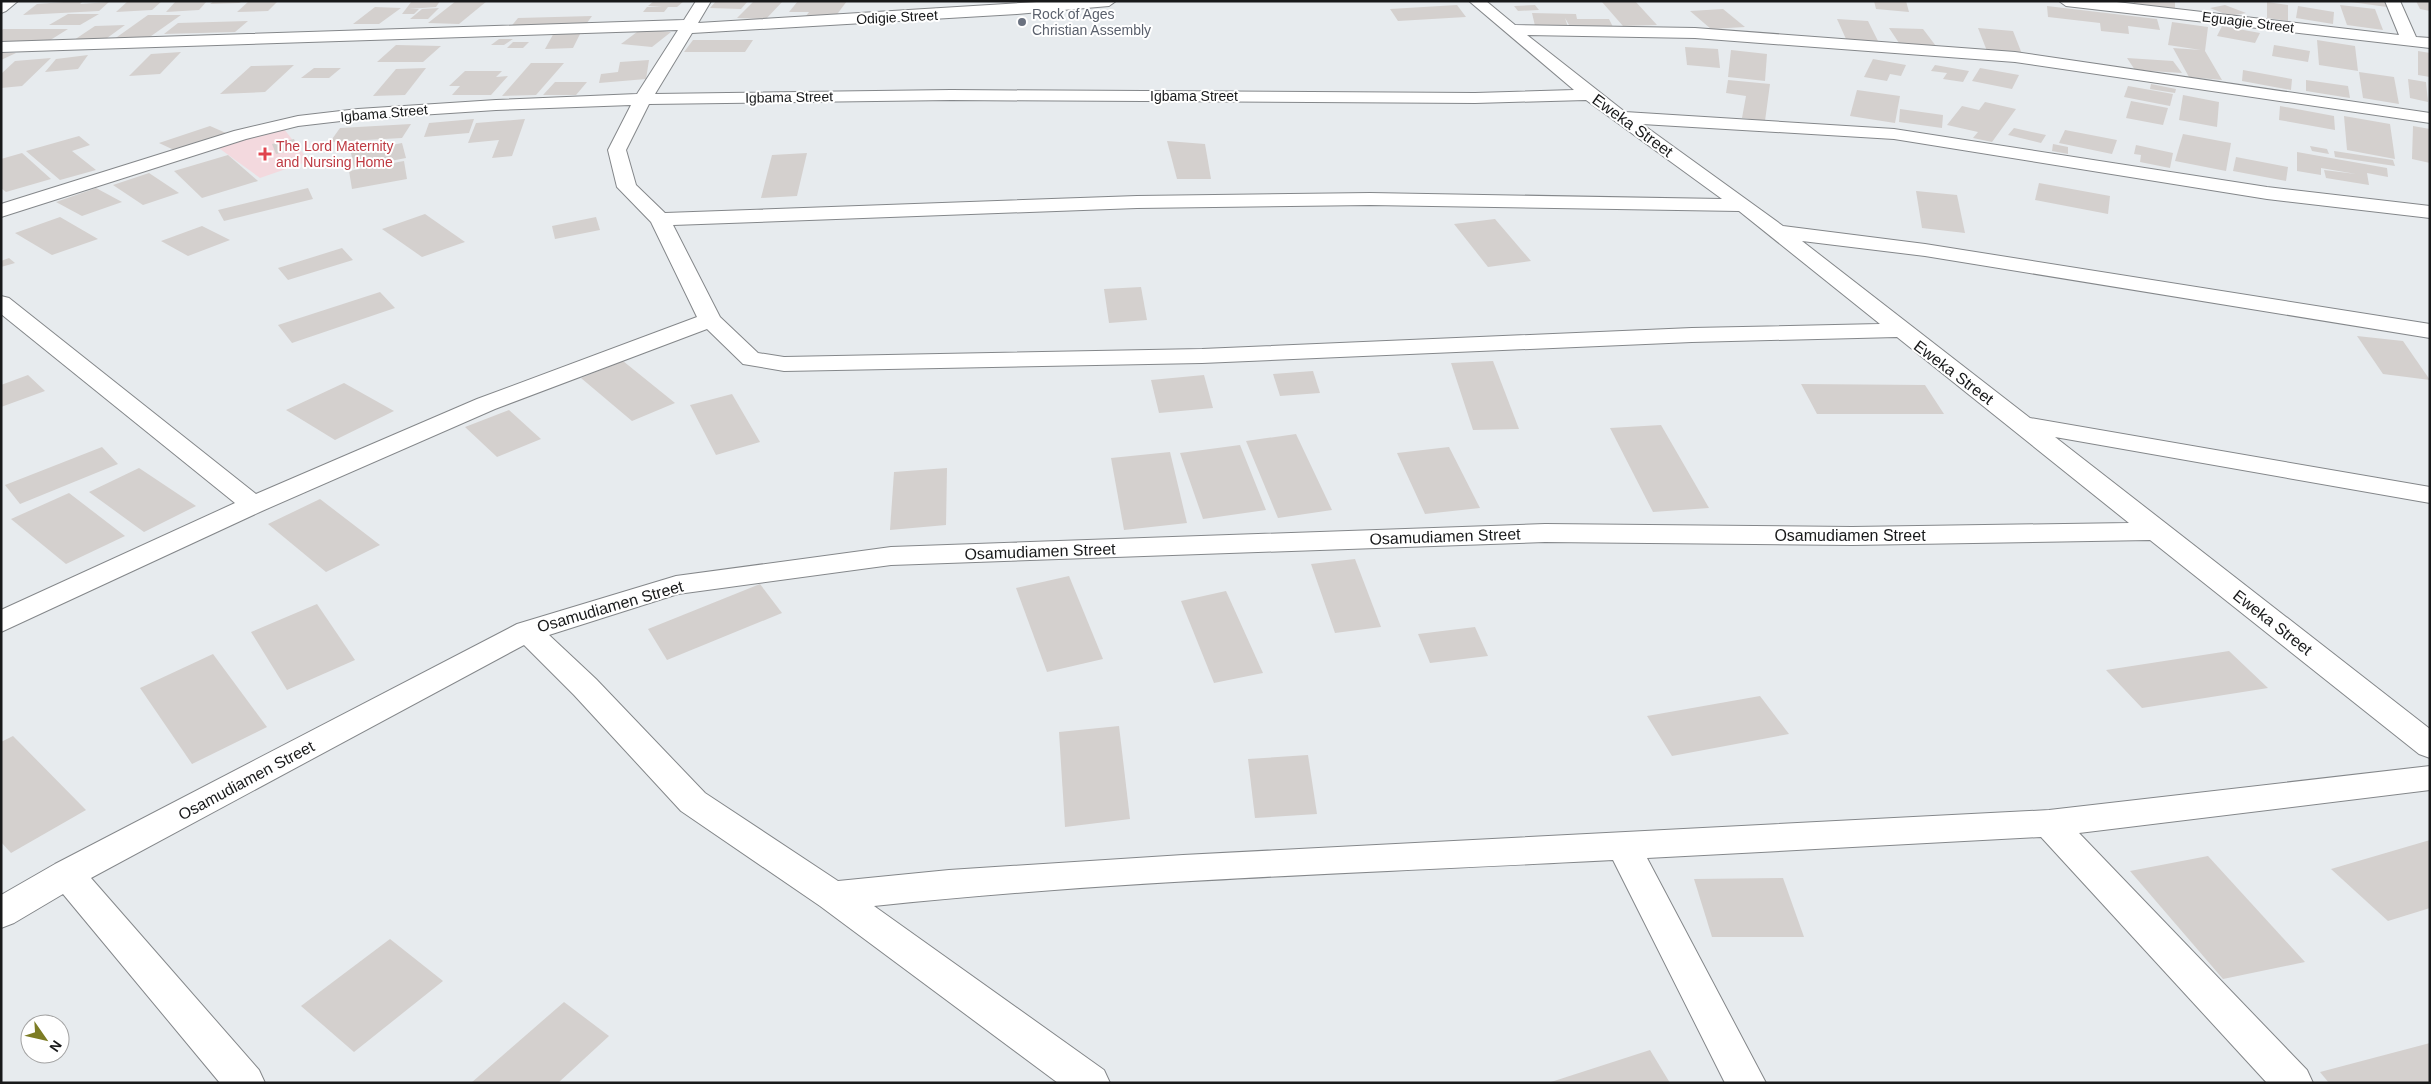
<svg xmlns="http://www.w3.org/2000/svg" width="2431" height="1084" viewBox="0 0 2431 1084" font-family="Helvetica,sans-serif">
	<rect width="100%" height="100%" fill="#e7ebee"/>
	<!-- medical -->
	<path fill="#f3d9de" d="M 284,129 L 309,161 L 260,178 L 216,146 Z"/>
	<!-- building -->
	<g fill="#d4d0ce">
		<path d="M 78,1 L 83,1 L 80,4 L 109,2 L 99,11 L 23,15 L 37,4 Z"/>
		<path d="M 128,1 L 162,1 L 152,10 L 116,12 Z"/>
		<path d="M 176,1 L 207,1 L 199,10 L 166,12 Z"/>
		<path d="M 214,1 L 243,1 L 239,3 L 210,4 Z"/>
		<path d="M 249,1 L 278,1 L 268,11 L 237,12 Z"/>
		<path d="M 412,1 L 440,1 L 436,7 L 409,9 L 419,9 L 414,14 L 402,14 Z"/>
		<path d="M 456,1 L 487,1 L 459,24 L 428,23 Z"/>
		<path d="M 654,1 L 684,1 L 677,7 L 668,7 L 664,12 L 643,12 L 647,7 L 662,7 L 648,6 Z"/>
		<path d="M 716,1 L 748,1 L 741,9 L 710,8 Z"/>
		<path d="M 754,1 L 783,1 L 766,19 L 737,18 Z"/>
		<path d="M 798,1 L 847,1 L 832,21 L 803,20 L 809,12 L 789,12 Z"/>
		<path d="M 1635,1 L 1657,25 L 1623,26 L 1602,2 Z"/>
		<path d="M 1874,1 L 1906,1 L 1909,12 L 1876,9 Z"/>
		<path d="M 2134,1 L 2175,1 L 2175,9 L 2134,3 Z"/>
		<path d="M 2352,1 L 2384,1 L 2387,7 L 2351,2 Z"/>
		<path d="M 2416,1 L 2430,1 L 2430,11 L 2420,9 Z"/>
		<path d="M 2267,2 L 2288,5 L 2288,21 L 2267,18 Z"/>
		<path d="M 1457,5 L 1466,17 L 1398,21 L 1390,9 Z"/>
		<path d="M 1535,5 L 1539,10 L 1518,11 L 1514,6 Z"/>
		<path d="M 2225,5 L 2246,13 L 2230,16 L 2210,8 Z"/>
		<path d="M 2340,5 L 2375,9 L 2383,30 L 2347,25 Z"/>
		<path d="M 2047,6 L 2157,19 L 2160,30 L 2128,26 L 2129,34 L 2101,31 L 2100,23 L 2048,17 Z"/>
		<path d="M 2298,6 L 2334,12 L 2333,24 L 2296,18 Z"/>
		<path d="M 375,7 L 401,8 L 379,24 L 353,24 Z"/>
		<path d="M 439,8 L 428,19 L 410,19 L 422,9 Z"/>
		<path d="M 1723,9 L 1745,27 L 1711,29 L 1690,11 Z"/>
		<path d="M 1532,13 L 1576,14 L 1577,19 L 1609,19 L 1613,27 L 1572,30 L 1565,18 L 1568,27 L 1535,26 Z"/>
		<path d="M 68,14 L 99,14 L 80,25 L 49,25 Z"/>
		<path d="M 148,15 L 181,15 L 144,41 L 110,42 Z"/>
		<path d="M 592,16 L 584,27 L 509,29 L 518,18 Z"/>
		<path d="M 1837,19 L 1868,21 L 1878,41 L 1846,39 Z"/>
		<path d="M 248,21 L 235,32 L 164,34 L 178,23 Z"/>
		<path d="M 2172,22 L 2208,27 L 2205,51 L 2222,80 L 2189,77 L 2173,48 L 2201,50 L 2168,45 Z"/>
		<path d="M 125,25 L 103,41 L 71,42 L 95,26 Z"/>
		<path d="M 2222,26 L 2260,33 L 2255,43 L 2217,36 Z"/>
		<path d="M 1889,28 L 1923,29 L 1939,50 L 1903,49 Z"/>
		<path d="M 1978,28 L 2013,31 L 2022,54 L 1987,51 Z"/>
		<path d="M 3,29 L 68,29 L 44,44 L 1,44 L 1,31 Z"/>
		<path d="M 641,29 L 671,32 L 652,47 L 621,44 Z"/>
		<path d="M 582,30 L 573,48 L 545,49 L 555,31 Z"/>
		<path d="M 499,39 L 513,39 L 504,45 L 491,45 Z"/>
		<path d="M 693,40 L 753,40 L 745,52 L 684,52 Z"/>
		<path d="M 2317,40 L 2355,46 L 2358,71 L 2319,65 Z"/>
		<path d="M 513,42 L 529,42 L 523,48 L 507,48 Z"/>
		<path d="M 396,45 L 441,46 L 423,62 L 377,62 Z"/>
		<path d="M 2274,45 L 2310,51 L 2308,62 L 2272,56 Z"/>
		<path d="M 1685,47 L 1718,49 L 1720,68 L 1687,65 Z"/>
		<path d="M 1731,50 L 1767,54 L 1765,81 L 1728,77 Z"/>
		<path d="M 2418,51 L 2430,53 L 2430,77 L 2418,75 Z"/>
		<path d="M 181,52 L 160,74 L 129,76 L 151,54 Z"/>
		<path d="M 1,53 L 16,53 L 1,60 Z"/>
		<path d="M 88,55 L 78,69 L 45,72 L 56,59 Z"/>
		<path d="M 51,58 L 22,86 L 1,88 L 1,74 L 15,61 Z"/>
		<path d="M 2127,58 L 2173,61 L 2182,73 L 2135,70 Z"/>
		<path d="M 1873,59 L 1906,65 L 1901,76 L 1890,74 L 1887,81 L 1864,77 Z"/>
		<path d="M 649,60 L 646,79 L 599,83 L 601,74 L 618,72 L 620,62 Z"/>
		<path d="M 531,63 L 564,63 L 536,95 L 502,96 Z"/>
		<path d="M 294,65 L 265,92 L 220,94 L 251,66 Z"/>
		<path d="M 1935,65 L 1969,71 L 1963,82 L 1943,79 L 1947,73 L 1931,71 Z"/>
		<path d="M 314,68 L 341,68 L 329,78 L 301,78 Z"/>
		<path d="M 426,68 L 405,95 L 373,96 L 396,69 Z"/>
		<path d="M 1980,68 L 2019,75 L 2012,89 L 1972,81 Z"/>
		<path d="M 2243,70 L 2292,79 L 2291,90 L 2242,81 Z"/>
		<path d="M 465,71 L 502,71 L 496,77 L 508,76 L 491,95 L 452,95 L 460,86 L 449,86 Z"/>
		<path d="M 2359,72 L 2394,77 L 2399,104 L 2363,98 Z"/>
		<path d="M 2408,79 L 2426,82 L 2428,102 L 2410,98 Z"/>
		<path d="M 1728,80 L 1770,84 L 1765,121 L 1742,118 L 1746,96 L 1726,93 Z"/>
		<path d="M 2306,80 L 2348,86 L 2350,98 L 2306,91 Z"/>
		<path d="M 555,82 L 587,82 L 576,95 L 543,95 Z"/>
		<path d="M 2151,84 L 2176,89 L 2175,93 L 2150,89 Z"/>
		<path d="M 2128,86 L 2173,94 L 2170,106 L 2124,97 Z"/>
		<path d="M 1857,90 L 1900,96 L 1895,123 L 1850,116 Z"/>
		<path d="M 2183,95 L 2219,102 L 2217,127 L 2179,120 Z"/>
		<path d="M 2131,101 L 2168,108 L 2163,125 L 2126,118 Z"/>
		<path d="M 1985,102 L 2016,109 L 1992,142 L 1973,138 L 1978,132 L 1947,125 L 1962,106 L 1979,110 Z"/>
		<path d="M 2280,106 L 2334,116 L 2335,130 L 2279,120 Z"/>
		<path d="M 1900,109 L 1943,115 L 1942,128 L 1899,122 Z"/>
		<path d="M 2344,116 L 2390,124 L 2395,159 L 2347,150 Z"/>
		<path d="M 474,119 L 469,133 L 424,137 L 429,123 Z"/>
		<path d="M 525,119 L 512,156 L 492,158 L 499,140 L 468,143 L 476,123 Z"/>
		<path d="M 411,124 L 402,138 L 330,142 L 340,128 Z"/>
		<path d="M 210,126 L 226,133 L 174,150 L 159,143 Z"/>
		<path d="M 2413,126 L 2430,129 L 2430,163 L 2412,159 Z"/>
		<path d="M 2014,128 L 2046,135 L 2041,143 L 2008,135 Z"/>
		<path d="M 2065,130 L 2117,140 L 2112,154 L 2059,143 Z"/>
		<path d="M 2183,134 L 2231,143 L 2226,171 L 2175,161 Z"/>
		<path d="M 79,136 L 90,145 L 72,151 L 96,170 L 60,180 L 26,151 Z"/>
		<path d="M 294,139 L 298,149 L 276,154 L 272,144 Z"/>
		<path d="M 1167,141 L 1205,144 L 1211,179 L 1177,179 Z"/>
		<path d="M 402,143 L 406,158 L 354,168 L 351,153 Z"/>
		<path d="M 2053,144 L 2068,147 L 2068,154 L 2052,151 Z"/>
		<path d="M 2136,145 L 2173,153 L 2170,168 L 2140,162 L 2141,155 L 2134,154 Z"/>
		<path d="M 2310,146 L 2327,149 L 2329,154 L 2312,151 Z"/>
		<path d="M 2334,151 L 2393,160 L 2395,166 L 2335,157 Z"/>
		<path d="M 2297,152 L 2387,168 L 2388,177 L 2367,173 L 2369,185 L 2326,178 L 2324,170 L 2356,174 L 2321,168 L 2321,175 L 2297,171 Z"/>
		<path d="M 22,153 L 51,179 L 6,192 L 1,188 L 1,159 Z"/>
		<path d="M 807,153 L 797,196 L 761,198 L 772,155 Z"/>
		<path d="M 228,155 L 258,181 L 202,198 L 174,171 Z"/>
		<path d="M 2236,157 L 2288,167 L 2286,181 L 2233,171 Z"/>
		<path d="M 404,161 L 407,179 L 352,189 L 349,171 Z"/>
		<path d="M 149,173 L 179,193 L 143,205 L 113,185 Z"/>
		<path d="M 2039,183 L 2110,196 L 2108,214 L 2035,200 Z"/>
		<path d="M 96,188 L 122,202 L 82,216 L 56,202 Z"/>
		<path d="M 308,188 L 313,199 L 224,221 L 218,210 Z"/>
		<path d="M 1916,191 L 1957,195 L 1965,233 L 1922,228 Z"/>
		<path d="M 425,214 L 465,242 L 422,257 L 382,229 Z"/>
		<path d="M 60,217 L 98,239 L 52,255 L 15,233 Z"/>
		<path d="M 596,217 L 600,230 L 555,239 L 552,226 Z"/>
		<path d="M 1495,219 L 1531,261 L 1488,267 L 1454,224 Z"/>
		<path d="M 202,226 L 230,240 L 188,256 L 161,241 Z"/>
		<path d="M 342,248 L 353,260 L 288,280 L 278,268 Z"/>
		<path d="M 9,258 L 15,263 L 1,267 L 1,261 Z"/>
		<path d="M 1141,287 L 1147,320 L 1109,323 L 1104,289 Z"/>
		<path d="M 380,292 L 395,308 L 292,343 L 278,325 Z"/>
		<path d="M 2357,336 L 2403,341 L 2430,380 L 2383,374 Z"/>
		<path d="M 623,361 L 675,403 L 632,421 L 581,378 Z"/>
		<path d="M 1493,361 L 1519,429 L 1473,430 L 1451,363 Z"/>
		<path d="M 1313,371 L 1320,393 L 1280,396 L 1273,374 Z"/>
		<path d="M 28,375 L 45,391 L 1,407 L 1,385 Z"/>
		<path d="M 1204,375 L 1213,408 L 1159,413 L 1151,380 Z"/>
		<path d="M 344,383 L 394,411 L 335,440 L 286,410 Z"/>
		<path d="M 1801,384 L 1925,385 L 1944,414 L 1817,414 Z"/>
		<path d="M 732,394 L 760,442 L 716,455 L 690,405 Z"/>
		<path d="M 509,410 L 541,439 L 497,457 L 465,427 Z"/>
		<path d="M 1661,425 L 1709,508 L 1653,512 L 1610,428 Z"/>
		<path d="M 1296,434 L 1332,510 L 1278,518 L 1246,441 Z"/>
		<path d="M 1240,445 L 1266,510 L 1203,519 L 1180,453 Z"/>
		<path d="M 102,447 L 118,464 L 20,504 L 5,485 Z"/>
		<path d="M 1449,447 L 1480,508 L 1425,514 L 1397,453 Z"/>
		<path d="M 1170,452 L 1187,523 L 1124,530 L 1111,458 Z"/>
		<path d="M 139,468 L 196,506 L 144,532 L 89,492 Z"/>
		<path d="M 947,468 L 946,525 L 890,530 L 894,472 Z"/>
		<path d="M 69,493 L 125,536 L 66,564 L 11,519 Z"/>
		<path d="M 320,499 L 380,545 L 326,572 L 268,524 Z"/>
		<path d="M 1355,559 L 1381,627 L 1335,633 L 1311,564 Z"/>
		<path d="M 1069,576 L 1103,659 L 1047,672 L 1016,588 Z"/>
		<path d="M 760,584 L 782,613 L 667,660 L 648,629 Z"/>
		<path d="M 1226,591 L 1263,673 L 1214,683 L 1181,601 Z"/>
		<path d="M 317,604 L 355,660 L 287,690 L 251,632 Z"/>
		<path d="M 1475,627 L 1488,656 L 1430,663 L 1418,634 Z"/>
		<path d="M 2229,651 L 2268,688 L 2142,708 L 2106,670 Z"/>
		<path d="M 213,654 L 267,727 L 192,764 L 140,688 Z"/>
		<path d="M 1760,696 L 1789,734 L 1672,756 L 1647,716 Z"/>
		<path d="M 1119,726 L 1130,819 L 1065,827 L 1059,732 Z"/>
		<path d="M 13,736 L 86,810 L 11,853 L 1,842 L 1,742 Z"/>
		<path d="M 1308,755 L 1317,814 L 1255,818 L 1248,759 Z"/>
		<path d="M 2430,840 L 2430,908 L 2388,921 L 2331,869 Z"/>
		<path d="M 2208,856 L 2305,962 L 2223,979 L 2130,871 Z"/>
		<path d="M 1783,878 L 1804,937 L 1712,937 L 1694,879 Z"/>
		<path d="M 390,939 L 443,981 L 354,1052 L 301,1006 Z"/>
		<path d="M 564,1002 L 609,1036 L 558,1083 L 471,1083 Z"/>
		<path d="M 2430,1043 L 2430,1083 L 2329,1083 L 2320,1072 Z"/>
		<path d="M 1650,1050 L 1670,1083 L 1551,1083 L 1551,1082 Z"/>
	</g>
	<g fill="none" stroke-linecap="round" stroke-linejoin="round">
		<!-- minor casing -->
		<g stroke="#84878a" stroke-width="2">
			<g id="minor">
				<path d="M 1,1 L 18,1 L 6,11 L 1,13 Z"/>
				<path d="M 696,1 L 711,1 L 698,23 L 1053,1 L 1116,1 L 1109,6 L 1017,14 L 692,33 L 655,94 L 951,90 L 1475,93 L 1574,90 L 1469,1 L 1486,1 L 1515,25 L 1695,28 L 2015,52 L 2430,113 L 2430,123 L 2015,62 L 1695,38 L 1527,35 L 1625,112 L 1894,129 L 2267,187 L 2430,206 L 2430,218 L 2267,199 L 1894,139 L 1642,124 L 1783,226 L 1925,244 L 2430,324 L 2430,338 L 1925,256 L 1802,241 L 2030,418 L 2430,487 L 2430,503 L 2055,437 L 2430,729 L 2430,758 L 2419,754 L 2150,540 L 1852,545 L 1545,542 L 891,565 L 678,594 L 549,635 L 596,679 L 705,793 L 838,881 L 949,870 L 1183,855 L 2049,810 L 2430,766 L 2430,790 L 2079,833 L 2307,1070 L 2313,1083 L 2267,1083 L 2041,837 L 1647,858 L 1766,1083 L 1725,1083 L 1613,860 C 1367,873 1119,880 874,906 L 1104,1070 L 1110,1083 L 1058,1083 L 820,906 L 681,811 L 574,695 L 524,645 L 91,878 L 259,1070 L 265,1083 L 220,1083 L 63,894 L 14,923 L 1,928 L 1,895 L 55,864 L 517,624 L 676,576 L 891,547 L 1545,524 L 1852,527 L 2129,523 L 1897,337 L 1692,342 L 1202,363 L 784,371 L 743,364 L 707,329 L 495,409 L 262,511 L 1,632 L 1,610 L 235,503 L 1,314 L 1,296 L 9,298 L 256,494 L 477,399 L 697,317 L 651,222 L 617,187 L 608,150 L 631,105 L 496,110 L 358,119 L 298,126 L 246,139 L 1,217 L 1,204 L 234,131 L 298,116 L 358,109 L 496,100 L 637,94 L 678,30 L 1,52 L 1,42 L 684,20 ZM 951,100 L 1475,103 L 1586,100 L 1722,199 L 1370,193 L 1137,196 L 665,213 L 636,185 L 626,150 L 649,104 ZM 1370,205 L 1739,211 L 1880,324 L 1692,328 L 1202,349 L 784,357 L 758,353 L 720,317 L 673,225 L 1137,208 Z"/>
				<path d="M 2059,1 L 2108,1 L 2399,35 L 2385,1 L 2400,1 L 2416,37 L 2430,38 L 2430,48 L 2066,6 Z"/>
			</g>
		</g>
		<!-- minor -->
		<use href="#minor" fill="#fff" fill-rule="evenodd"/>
	</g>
	<!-- markers -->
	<circle fill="#6b7280" stroke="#fff" stroke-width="2" cx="1022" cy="22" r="5"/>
	<path fill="#e0444e" stroke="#fff" stroke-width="2" d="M262.5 146.5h5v5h5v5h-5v5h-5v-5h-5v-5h5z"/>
	<g text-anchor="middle" stroke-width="4" stroke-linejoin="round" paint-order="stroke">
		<!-- far-worship labels -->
		<g font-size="14" fill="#5b616d" stroke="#fff" text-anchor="start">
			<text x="1032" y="19">Rock of Ages<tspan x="1032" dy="16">Christian Assembly</tspan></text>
		</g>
		<!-- far-street labels -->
		<g font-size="14" fill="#18191a" stroke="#fff">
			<text transform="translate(897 17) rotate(-3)" y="5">Odigie Street</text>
			<text transform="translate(2248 22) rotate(7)" y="5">Eguagie Street</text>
			<text x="1194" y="101">Igbama Street</text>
			<text transform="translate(789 97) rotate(-1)" y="5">Igbama Street</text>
			<text transform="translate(384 113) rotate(-5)" y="5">Igbama Street</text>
		</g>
		<!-- far-health labels -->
		<g font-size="14" fill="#be3a42" stroke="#fff" text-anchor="start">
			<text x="276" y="151">The Lord Maternity<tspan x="276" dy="16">and Nursing Home</tspan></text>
		</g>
		<!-- street labels -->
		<g font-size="16" fill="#18191a" stroke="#fff">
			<text transform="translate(1633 125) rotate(36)" y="6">Eweka Street</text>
			<text transform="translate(1954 372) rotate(37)" y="6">Eweka Street</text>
			<text x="1850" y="541">Osamudiamen Street</text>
			<text transform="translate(1445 536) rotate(-2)" y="6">Osamudiamen Street</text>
			<text transform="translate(1040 551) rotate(-2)" y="6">Osamudiamen Street</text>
			<text transform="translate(610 606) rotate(-16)" y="6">Osamudiamen Street</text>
			<text transform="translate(2273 622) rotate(38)" y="6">Eweka Street</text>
			<text transform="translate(246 780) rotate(-28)" y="6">Osamudiamen Street</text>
		</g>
	</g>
	<!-- border -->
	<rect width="2431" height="1084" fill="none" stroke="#18191a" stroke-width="5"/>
	<!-- north arrow -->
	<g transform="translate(45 1039) rotate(124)"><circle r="24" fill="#ffffff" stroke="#a3a3a3"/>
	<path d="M0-4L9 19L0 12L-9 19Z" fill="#7c7c24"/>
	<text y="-8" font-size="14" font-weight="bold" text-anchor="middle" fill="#18191a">N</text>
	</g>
</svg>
